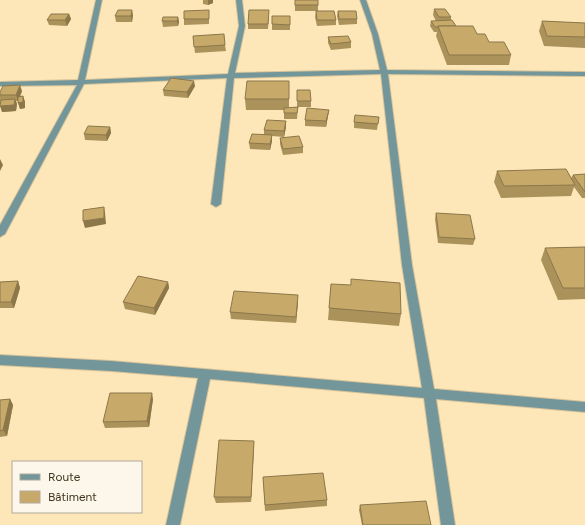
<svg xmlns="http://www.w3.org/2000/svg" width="585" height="525" viewBox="0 0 585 525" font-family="Figtree,sans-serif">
	<rect width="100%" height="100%" fill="#fde7b9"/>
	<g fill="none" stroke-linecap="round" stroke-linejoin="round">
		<!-- minor casing -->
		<g stroke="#d7c39a" stroke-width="2">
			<path id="minor" d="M 96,0 L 102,0 L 85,80 L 228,74 L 239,26 L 236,0 L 242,0 L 245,26 L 235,73 L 380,70 L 372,34 L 360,0 L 366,0 L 378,34 L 387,70 L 585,72 L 585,76 L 388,74 L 412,265 L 434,389 L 585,402 L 585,412 L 436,399 L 455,525 L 441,525 L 424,398 L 210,379 L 180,525 L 166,525 L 198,378 L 111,371 L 0,365 L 0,355 L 111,361 L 422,388 L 402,265 L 381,74 L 234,78 L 221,204 L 216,207 L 211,204 L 227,78 L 84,84 L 5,234 L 0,237 L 0,225 L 77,85 L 0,86 L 0,82 L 78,80 Z"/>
		</g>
		<!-- minor -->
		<use href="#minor" fill="#72969a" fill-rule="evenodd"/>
	</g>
	<!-- wall -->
	<g fill="#ab925b">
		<path d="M 203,0 L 213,0 L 213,3 L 208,5 L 203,4 Z"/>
		<path d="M 295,0 L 318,5 L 318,11 L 295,11 Z"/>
		<path d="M 434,9 L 451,17 L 451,20 L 456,26 L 477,34 L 489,42 L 511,55 L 509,65 L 447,65 L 436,36 L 437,32 L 434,32 L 430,26 L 431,21 L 436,21 L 433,15 Z"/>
		<path d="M 209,10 L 209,24 L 184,25 L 184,19 Z"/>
		<path d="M 316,11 L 336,20 L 336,25 L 317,26 L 315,17 Z"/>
		<path d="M 338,11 L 357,19 L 357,24 L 339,25 L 337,16 Z"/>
		<path d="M 69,14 L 71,19 L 67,26 L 49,25 L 47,20 Z"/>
		<path d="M 133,15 L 132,22 L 116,22 L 115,16 Z"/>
		<path d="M 269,16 L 268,29 L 248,29 L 248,24 Z"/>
		<path d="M 290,16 L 290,30 L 272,30 L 272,24 Z"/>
		<path d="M 178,17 L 179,22 L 178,26 L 163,27 L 162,21 Z"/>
		<path d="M 542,21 L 585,23 L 585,48 L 544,46 L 539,31 Z"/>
		<path d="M 193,36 L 225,45 L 226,51 L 195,53 Z"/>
		<path d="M 328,37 L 351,42 L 351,48 L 331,50 L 328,43 Z"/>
		<path d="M 289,81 L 289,107 L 298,107 L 297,119 L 284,119 L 284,110 L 246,110 L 245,99 Z"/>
		<path d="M 195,86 L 188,98 L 164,96 L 163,90 Z"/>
		<path d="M 297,90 L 311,101 L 311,107 L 297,107 Z"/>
		<path d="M 22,91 L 20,97 L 23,96 L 25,102 L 25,108 L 20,109 L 18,101 L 16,101 L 17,104 L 16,111 L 2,112 L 0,100 L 0,92 Z"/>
		<path d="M 329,110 L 328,116 L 326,127 L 305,126 L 305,120 Z"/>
		<path d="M 379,117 L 377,130 L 354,128 L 354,122 Z"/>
		<path d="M 286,121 L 286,127 L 284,137 L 272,136 L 272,141 L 270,150 L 250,149 L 249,143 L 264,134 L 264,130 Z"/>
		<path d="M 110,127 L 111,133 L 107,141 L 85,140 L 84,134 Z"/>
		<path d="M 280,138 L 303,147 L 303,153 L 283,155 L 280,144 Z"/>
		<path d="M 497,171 L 571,178 L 573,175 L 585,174 L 585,198 L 582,198 L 574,187 L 571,196 L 501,198 L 494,182 Z"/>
		<path d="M 436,213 L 475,239 L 473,245 L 438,243 L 435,219 Z"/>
		<path d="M 585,247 L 585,299 L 558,300 L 541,260 L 545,248 Z"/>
		<path d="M 18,281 L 20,288 L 14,308 L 0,308 L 0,282 Z"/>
		<path d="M 168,282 L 169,288 L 155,315 L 125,309 L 123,302 Z"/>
		<path d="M 331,284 L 401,314 L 399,326 L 328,320 Z"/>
		<path d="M 298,302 L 296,323 L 231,319 L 230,312 Z"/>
		<path d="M 10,399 L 13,405 L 7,436 L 0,437 L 0,400 Z"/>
		<path d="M 153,399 L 149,427 L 105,428 L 103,422 Z"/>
		<path d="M 254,441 L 254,446 L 251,502 L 216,503 L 214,497 Z"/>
		<path d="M 263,477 L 327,500 L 327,506 L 265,511 Z"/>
		<path d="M 360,505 L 431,525 L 362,525 L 359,510 Z"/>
	</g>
	<!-- shaded-wall -->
	<g fill="#8b774a">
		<path d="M 208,0 L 213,0 L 213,3 L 208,5 Z"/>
		<path d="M 132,10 L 133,15 L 132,22 L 131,16 Z"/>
		<path d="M 69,14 L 71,19 L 67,26 L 65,20 Z"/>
		<path d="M 178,17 L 179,22 L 178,26 L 177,21 Z"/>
		<path d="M 194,81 L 195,86 L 188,98 L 187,92 Z"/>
		<path d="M 20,85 L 22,91 L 18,101 L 16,95 Z"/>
		<path d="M 23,96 L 25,102 L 25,108 L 20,109 L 18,103 Z"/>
		<path d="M 15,99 L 17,104 L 16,111 L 2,112 L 0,106 Z"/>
		<path d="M 329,110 L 328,116 L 326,127 L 326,121 Z"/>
		<path d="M 286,121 L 286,127 L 284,137 L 284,131 Z"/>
		<path d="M 110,127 L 111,133 L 107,141 L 106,135 Z"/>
		<path d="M 272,135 L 272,141 L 270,150 L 270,144 Z"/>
		<path d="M 0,160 L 0,159 L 3,165 L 0,171 Z"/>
		<path d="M 104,207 L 105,213 L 106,224 L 85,228 L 83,221 Z"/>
		<path d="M 18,281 L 20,288 L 14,308 L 11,302 Z"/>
		<path d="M 168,282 L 169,288 L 155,315 L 154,308 Z"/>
		<path d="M 298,295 L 298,302 L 296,323 L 296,317 Z"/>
		<path d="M 152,393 L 153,399 L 149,427 L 147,421 Z"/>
		<path d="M 10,399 L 13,405 L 7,436 L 3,430 Z"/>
		<path d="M 254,441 L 254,446 L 251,502 L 251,497 Z"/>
	</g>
	<!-- building -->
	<g fill="#c7aa6a" stroke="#8b774a">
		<rect x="295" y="0" width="23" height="5"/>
		<path d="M 434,9 L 445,9 L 451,17 L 439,17 Z"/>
		<path d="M 118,10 L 132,10 L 131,16 L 115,16 Z"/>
		<path d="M 209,10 L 209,19 L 184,19 L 184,11 Z"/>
		<path d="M 249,10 L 269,10 L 268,24 L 248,24 Z"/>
		<path d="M 316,11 L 334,11 L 336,20 L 317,20 Z"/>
		<path d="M 338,11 L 356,11 L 357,19 L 339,19 Z"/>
		<path d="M 51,14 L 69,14 L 65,20 L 47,20 Z"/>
		<path d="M 272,16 L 290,16 L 290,25 L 272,24 Z"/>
		<path d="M 163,17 L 178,17 L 177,21 L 162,21 Z"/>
		<path d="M 452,20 L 456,26 L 438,26 L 438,27 L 435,27 L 431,21 Z"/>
		<path d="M 542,21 L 585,23 L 585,37 L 547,36 Z"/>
		<path d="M 438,26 L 473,26 L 477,34 L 485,34 L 489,42 L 504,42 L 511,55 L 449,55 Z"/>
		<path d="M 224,34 L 225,45 L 194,47 L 193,36 Z"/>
		<path d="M 348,36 L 351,42 L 331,44 L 328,37 Z"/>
		<path d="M 171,78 L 194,81 L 187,92 L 163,90 Z"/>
		<path d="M 247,81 L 289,81 L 289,99 L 245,99 Z"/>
		<path d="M 20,85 L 16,95 L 0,95 L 0,92 L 3,86 Z"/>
		<path d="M 297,90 L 310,90 L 311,101 L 297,101 Z"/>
		<path d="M 23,96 L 23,102 L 18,103 L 18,97 Z"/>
		<path d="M 15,99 L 14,105 L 0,106 L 1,100 Z"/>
		<path d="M 298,107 L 297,113 L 284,113 L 284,108 Z"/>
		<path d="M 307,108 L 329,110 L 326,121 L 305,120 Z"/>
		<path d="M 355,115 L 379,117 L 378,124 L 354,122 Z"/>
		<path d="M 267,120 L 286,121 L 284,131 L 264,130 Z"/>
		<path d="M 88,126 L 110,127 L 106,135 L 84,134 Z"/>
		<path d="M 252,134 L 272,135 L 270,144 L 249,143 Z"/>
		<path d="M 299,136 L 303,147 L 283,149 L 280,138 Z"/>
		<path d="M 566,169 L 575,185 L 504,186 L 497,171 Z"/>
		<path d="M 585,174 L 585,192 L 573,175 Z"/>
		<path d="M 104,207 L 104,218 L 83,221 L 83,210 Z"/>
		<path d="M 436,213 L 470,215 L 475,239 L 439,237 Z"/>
		<path d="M 585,247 L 585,288 L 563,288 L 545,248 Z"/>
		<path d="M 138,276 L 168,282 L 154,308 L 123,302 Z"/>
		<path d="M 351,279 L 400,283 L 401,314 L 329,308 L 331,284 L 351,285 Z"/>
		<path d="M 18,281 L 11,302 L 0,302 L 0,282 Z"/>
		<path d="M 234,291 L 298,295 L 296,317 L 230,312 Z"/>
		<path d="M 110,393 L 152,393 L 147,421 L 103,422 Z"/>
		<path d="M 10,399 L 3,430 L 0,431 L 0,400 Z"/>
		<path d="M 219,440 L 254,441 L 251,497 L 214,497 Z"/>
		<path d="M 323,473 L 327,500 L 265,505 L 263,477 Z"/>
		<path d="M 426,501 L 431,525 L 363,525 L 360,505 Z"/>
	</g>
	<!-- legend -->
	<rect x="12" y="461" width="130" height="52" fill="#fcf6eb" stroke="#b1a999"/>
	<rect x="20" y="474" width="20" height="6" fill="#72969a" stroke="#b1a999"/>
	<text x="48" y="481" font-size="12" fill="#40351d">Route</text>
	<rect x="20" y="491" width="20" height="12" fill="#c7aa6a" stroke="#b1a999"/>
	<text x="48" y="501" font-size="12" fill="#40351d">Bâtiment</text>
</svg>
